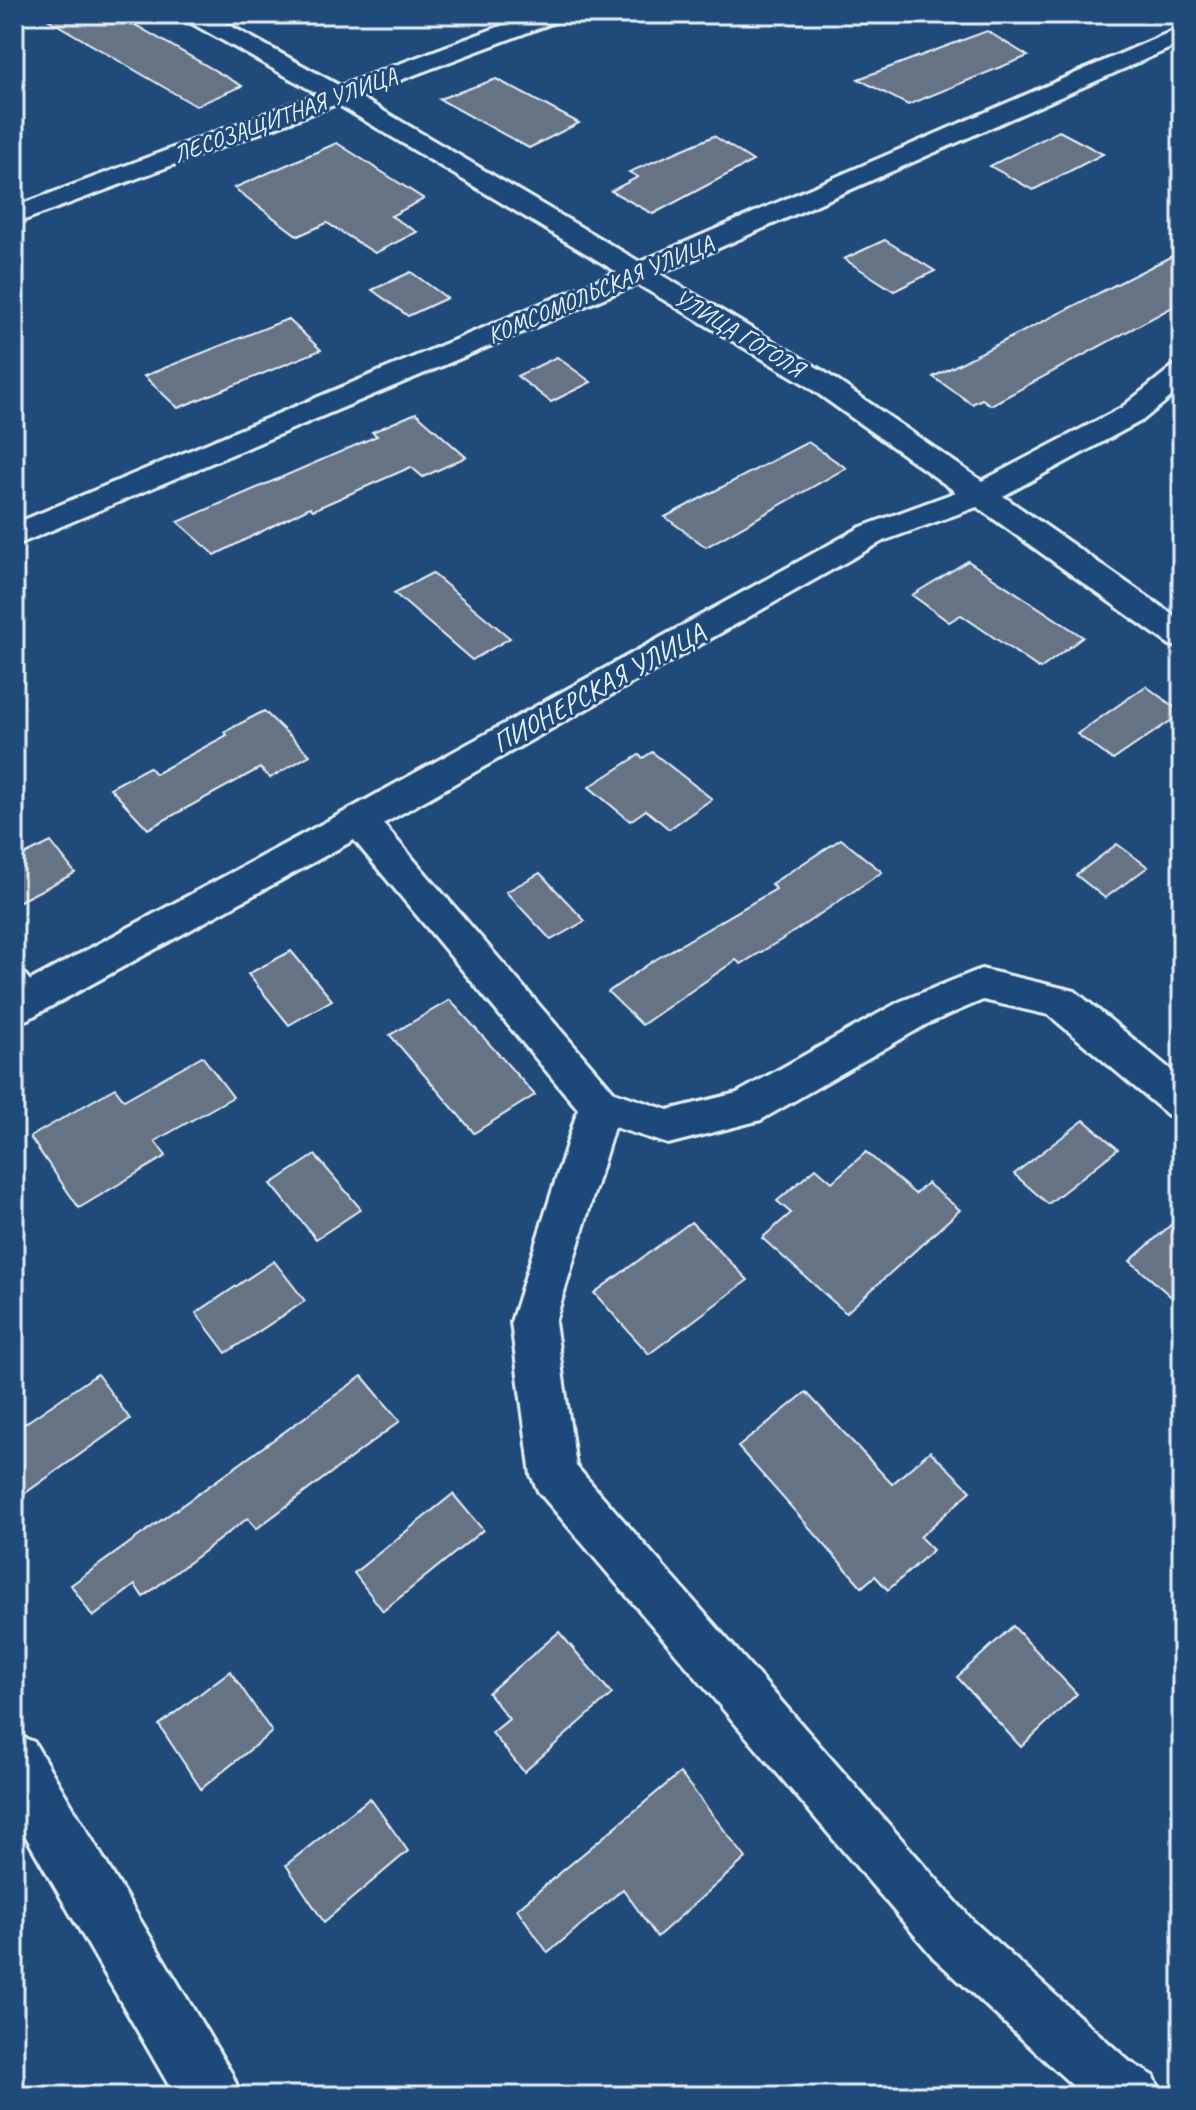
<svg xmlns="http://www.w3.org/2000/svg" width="1196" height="2110" viewBox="0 0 1196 2110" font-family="Caveat,sans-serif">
	<rect width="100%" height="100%" fill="#1f4a7a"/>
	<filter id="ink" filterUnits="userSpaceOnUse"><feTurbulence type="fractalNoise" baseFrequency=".0125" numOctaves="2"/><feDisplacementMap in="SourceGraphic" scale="16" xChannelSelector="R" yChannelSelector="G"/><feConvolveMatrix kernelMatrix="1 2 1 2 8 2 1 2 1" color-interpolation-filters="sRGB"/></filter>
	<g filter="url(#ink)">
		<!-- building -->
		<g fill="#667385" stroke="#e8f1f8" stroke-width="2">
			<path d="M 39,14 L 116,14 L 242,86 L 196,106 Z"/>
			<path d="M 987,31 L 1028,56 L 908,105 L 858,79 Z"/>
			<path d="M 496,79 L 579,123 L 529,148 L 439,99 Z"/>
			<path d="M 1059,131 L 1103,154 L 1033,190 L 990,166 Z"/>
			<path d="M 714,136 L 753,161 L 653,214 L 611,191 L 638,177 L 629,172 Z"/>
			<path d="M 337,143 L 424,199 L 391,216 L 417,232 L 375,253 L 327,223 L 298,236 L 234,188 Z"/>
			<path d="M 885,240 L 935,271 L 894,291 L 844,259 Z"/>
			<path d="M 1182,251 L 1182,302 L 991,405 L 982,399 L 972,404 L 933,377 Z"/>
			<path d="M 411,272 L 447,298 L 408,316 L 372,290 Z"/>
			<path d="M 288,319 L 321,350 L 178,408 L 144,376 Z"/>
			<path d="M 557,357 L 591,382 L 551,402 L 517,376 Z"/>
			<path d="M 416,413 L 466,457 L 423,477 L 411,467 L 313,510 L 310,507 L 215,555 L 178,522 L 377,436 L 372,432 Z"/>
			<path d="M 808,442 L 846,468 L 706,547 L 665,517 Z"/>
			<path d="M 968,561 L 1083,637 L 1040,669 L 961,615 L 949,622 L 912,595 Z"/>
			<path d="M 432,573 L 510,638 L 472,660 L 394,593 Z"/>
			<path d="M 1146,686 L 1182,713 L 1113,760 L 1077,734 Z"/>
			<path d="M 264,711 L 310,755 L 270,778 L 260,768 L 148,829 L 110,788 L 149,767 L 155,774 L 227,735 L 224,732 Z"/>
			<path d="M 652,752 L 712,799 L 669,829 L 646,810 L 630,821 L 589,787 L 639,755 L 643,758 Z"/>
			<path d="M 841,839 L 882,872 L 786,937 L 741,964 L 736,960 L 642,1025 L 608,992 L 653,961 L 776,889 L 771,884 Z"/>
			<path d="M 51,842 L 75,873 L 14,904 L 14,860 Z"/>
			<path d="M 1117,844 L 1148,867 L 1105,898 L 1076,875 Z"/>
			<path d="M 540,873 L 585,921 L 551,940 L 506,892 Z"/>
			<path d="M 291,951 L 332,1000 L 289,1025 L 248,974 Z"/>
			<path d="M 450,1000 L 535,1095 L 474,1133 L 390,1035 Z"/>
			<path d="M 202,1056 L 233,1097 L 155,1141 L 166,1156 L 79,1208 L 30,1137 L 115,1088 L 124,1100 Z"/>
			<path d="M 1084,1120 L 1118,1149 L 1048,1204 L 1014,1174 Z"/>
			<path d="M 866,1152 L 915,1194 L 927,1183 L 960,1210 L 846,1313 L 762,1238 L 791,1213 L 777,1201 L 816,1168 L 832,1182 Z"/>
			<path d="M 315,1155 L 361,1209 L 316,1239 L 271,1184 Z"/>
			<path d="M 1182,1215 L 1182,1306 L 1130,1261 Z"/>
			<path d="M 691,1222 L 748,1280 L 649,1354 L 594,1293 Z"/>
			<path d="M 274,1261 L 305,1301 L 226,1353 L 196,1313 Z"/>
			<path d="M 97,1374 L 130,1419 L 14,1501 L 14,1431 Z"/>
			<path d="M 362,1376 L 400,1421 L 256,1529 L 248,1518 L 143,1597 L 135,1585 L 93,1617 L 71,1585 Z"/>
			<path d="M 806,1392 L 892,1484 L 930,1451 L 971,1491 L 920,1537 L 933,1550 L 888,1590 L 875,1576 L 862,1587 L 738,1447 Z"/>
			<path d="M 453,1494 L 483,1530 L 383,1611 L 354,1573 Z"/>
			<path d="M 1013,1626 L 1077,1694 L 1021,1747 L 957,1677 Z"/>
			<path d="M 559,1632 L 612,1694 L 524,1772 L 492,1733 L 509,1719 L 488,1693 Z"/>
			<path d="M 230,1671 L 272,1732 L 201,1789 L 159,1725 Z"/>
			<path d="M 680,1773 L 746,1858 L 657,1937 L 623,1889 L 548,1953 L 517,1909 Z"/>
			<path d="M 370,1798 L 408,1851 L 324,1922 L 286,1865 Z"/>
		</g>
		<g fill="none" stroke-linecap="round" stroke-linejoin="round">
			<!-- lane casing -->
			<g stroke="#e8f1f8" stroke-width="6">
				<path id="lane" d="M 14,967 C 26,971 35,988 41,999 L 38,1005 L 24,1005 L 14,990 Z"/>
			</g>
			<!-- street casing -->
			<g stroke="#e8f1f8" stroke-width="6">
				<path id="street" d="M 180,14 L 209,14 L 340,86 L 533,14 L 567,14 L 563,19 L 358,96 L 640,262 L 1182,27 L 1182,43 L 660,274 L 823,371 L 982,481 L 1121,408 L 1172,367 L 1182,364 L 1182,388 L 1143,420 L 1003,496 L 1182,621 L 1182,648 L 1170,645 L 977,507 L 883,541 L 383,824 L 614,1092 L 668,1110 L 737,1093 L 899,1002 L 981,969 L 1075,991 L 1182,1079 L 1182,1120 L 1168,1115 L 1049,1015 L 983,1000 L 927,1024 L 761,1120 L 668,1144 L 614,1127 L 555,1322 L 576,1466 L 972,1920 L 1130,2062 L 1154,2076 L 1162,2096 L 1084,2096 L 934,1958 L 538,1491 L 531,1475 L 511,1322 L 578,1109 L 354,840 L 28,1019 L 14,1024 L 14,989 L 346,811 L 861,527 L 956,492 L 803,383 L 637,284 L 14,546 L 14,524 L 617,272 L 337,104 L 14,224 L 14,207 L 318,94 L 184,19 Z"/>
			</g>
			<!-- secondary casing -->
			<g stroke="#e8f1f8" stroke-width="6">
				<path id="secondary" d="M 14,1734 L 34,1742 L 232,2074 L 241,2096 L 175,2096 L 14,1816 Z"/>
			</g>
			<!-- lane -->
			<use href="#lane" fill="#1f4a7a" fill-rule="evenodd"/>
			<!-- street -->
			<use href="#street" fill="#1f4a7a" fill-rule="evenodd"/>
			<!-- secondary -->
			<use href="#secondary" fill="#1f4a7a" fill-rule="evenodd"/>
		</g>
	</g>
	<g text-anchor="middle" stroke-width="6" stroke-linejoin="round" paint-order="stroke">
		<!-- far-street labels -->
		<g font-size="24" fill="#e8f1f8" stroke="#1f4a7a">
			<text transform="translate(285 115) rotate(-20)" y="8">ЛЕСОЗАЩИТНАЯ УЛИЦА</text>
			<text transform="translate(600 289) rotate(-23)" y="8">КОМСОМОЛЬСКАЯ УЛИЦА</text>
			<text transform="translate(739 333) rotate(31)" y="8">УЛИЦА ГОГОЛЯ</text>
		</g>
		<!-- street labels -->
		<g font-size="28" fill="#e8f1f8" stroke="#1f4a7a">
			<text transform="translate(598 687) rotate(-29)" y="10">ПИОНЕРСКАЯ УЛИЦА</text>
		</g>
	</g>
	<!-- margin -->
	<rect width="1196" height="2110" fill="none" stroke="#1f4a7a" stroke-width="48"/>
	<rect x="24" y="24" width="1148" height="2062" fill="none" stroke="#e8f1f8" stroke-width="3" filter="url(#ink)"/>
</svg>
